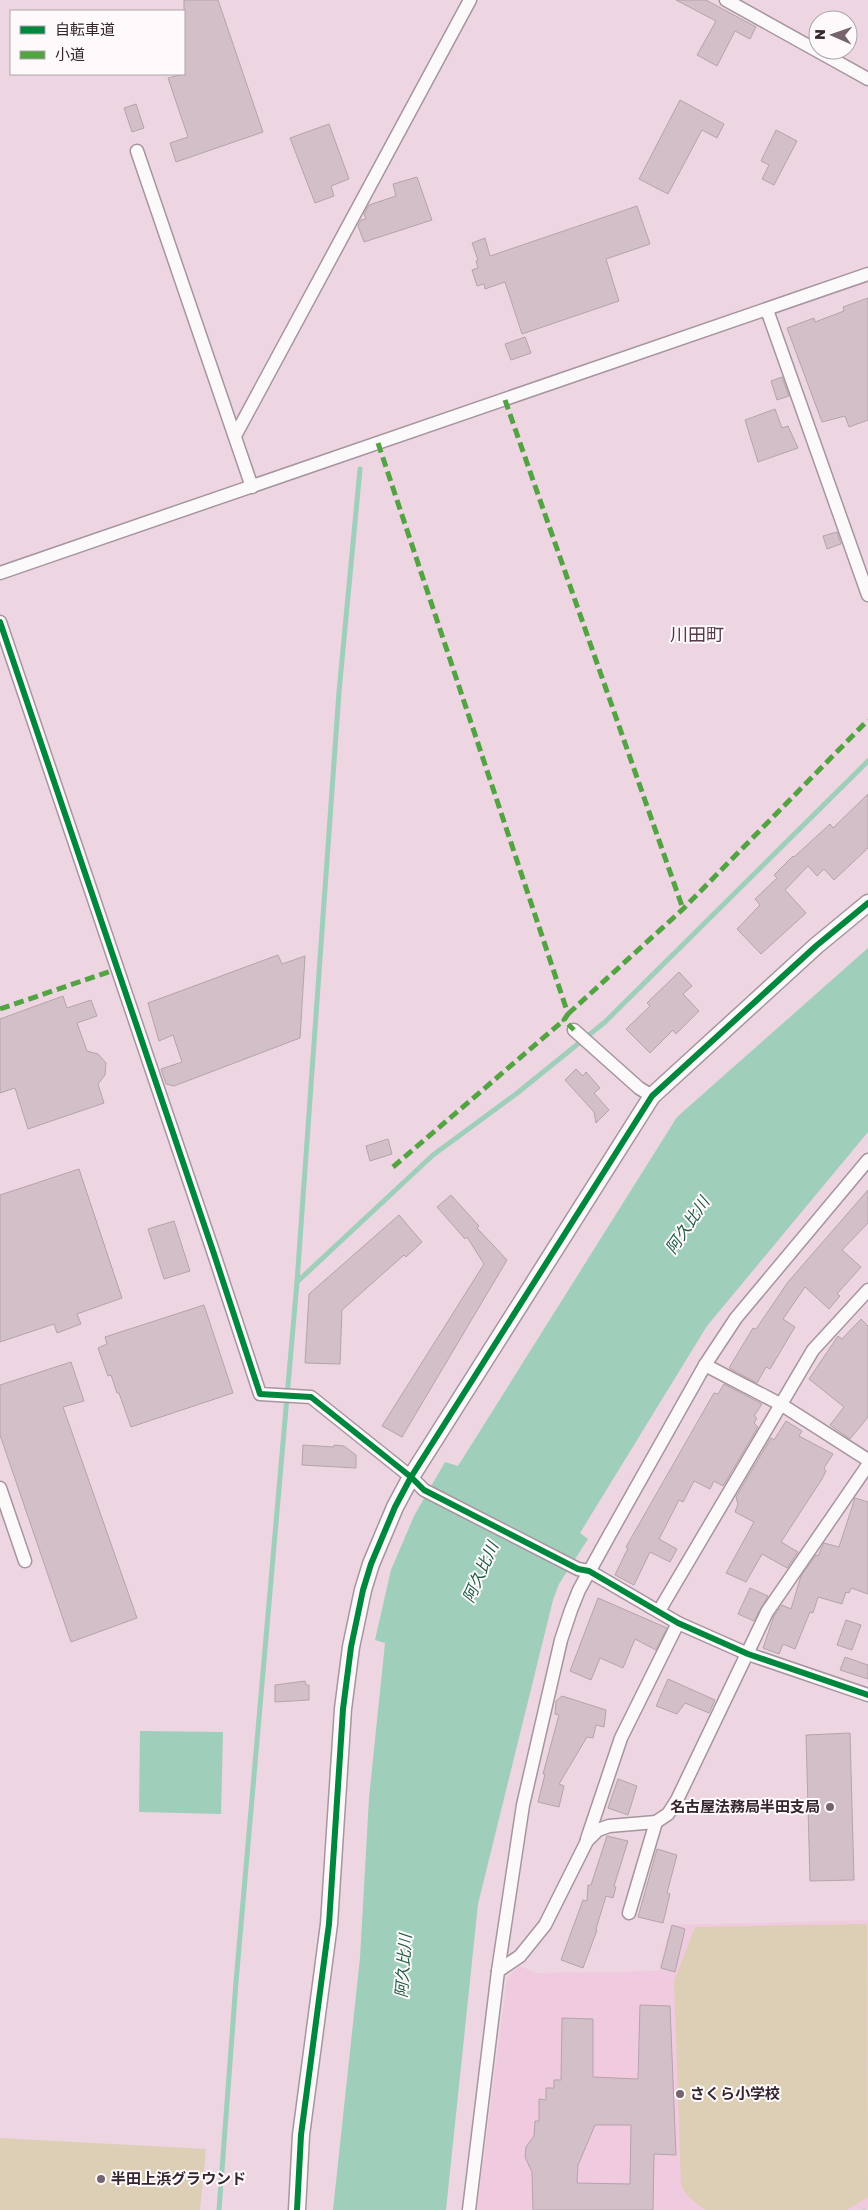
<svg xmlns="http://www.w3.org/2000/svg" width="868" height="2210" viewBox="0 0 868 2210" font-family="'Golos Text','Noto Sans JP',sans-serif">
	<rect width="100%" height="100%" fill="#edd6e2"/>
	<!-- built -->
	<path fill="#f0cadf" d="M 868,1920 L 868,2210 L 477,2210 L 507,1978 L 519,1966 L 537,1973 L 658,1971 L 671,1925 Z"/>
	<!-- green -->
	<g fill="#dccfb6">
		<path d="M 867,1924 L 868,2197 L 847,2210 L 705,2210 C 696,2203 685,2196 681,2185 L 674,1981 L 695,1927 Z"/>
		<path d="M 0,2138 L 206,2149 L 200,2210 L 0,2210 Z"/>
	</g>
	<!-- water -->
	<g fill="#9fceba">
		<path d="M 868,948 L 868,1132 L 707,1326 L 580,1533 L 588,1539 L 559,1584 L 553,1600 L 478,1904 L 446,2210 L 333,2210 L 360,1958 L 369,1798 L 385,1643 L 375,1640 L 391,1570 L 414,1516 L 445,1462 L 458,1466 L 677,1117 Z"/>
		<path d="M 140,1731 L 223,1732 L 221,1814 L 139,1812 Z"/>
	</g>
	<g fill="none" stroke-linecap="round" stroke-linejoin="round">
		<!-- stream -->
		<g stroke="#9fceba" stroke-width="5">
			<path d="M 297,1282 L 339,692 L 360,469"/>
			<path d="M 219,2210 L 236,1982 L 297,1282 L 433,1155 L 516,1094 L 605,1022 L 868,761"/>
		</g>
	</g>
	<!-- building -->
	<g fill="#d3bfc7" stroke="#b5a3aa" fill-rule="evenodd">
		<path d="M 184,0 L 218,0 L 263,132 L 176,162 L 170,143 L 188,137 L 168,78 L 184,74 Z"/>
		<path d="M 676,0 L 706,0 L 756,27 L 750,39 L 735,31 L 717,66 L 697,55 L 716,21 Z"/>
		<path d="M 680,100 L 724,124 L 717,138 L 702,130 L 668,194 L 639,179 Z"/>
		<path d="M 136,104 L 144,128 L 132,132 L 124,108 Z"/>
		<path d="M 329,124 L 349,179 L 331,186 L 334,196 L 315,203 L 290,138 Z"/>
		<path d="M 776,130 L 797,141 L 774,185 L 762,179 L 769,165 L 761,161 Z"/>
		<path d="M 417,177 L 432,220 L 364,242 L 358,226 L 361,220 L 366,219 L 364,214 L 369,205 L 396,196 L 393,184 Z"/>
		<path d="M 637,206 L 650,244 L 606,259 L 619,301 L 522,334 L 505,282 L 485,289 L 484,284 L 477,286 L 472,270 L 478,268 L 476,261 L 478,260 L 472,243 L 485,238 L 490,256 Z"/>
		<path d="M 868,298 L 868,420 L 849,427 L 845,416 L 822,422 L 787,328 L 814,318 L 815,322 L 844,311 L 843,307 Z"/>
		<path d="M 525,337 L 531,353 L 511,360 L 505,344 Z"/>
		<path d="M 782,377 L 789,396 L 777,400 L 771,381 Z"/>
		<path d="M 775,409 L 782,428 L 788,426 L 798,448 L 758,462 L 745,420 Z"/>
		<path d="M 837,532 L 841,544 L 827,549 L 823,536 Z"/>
		<path d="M 868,794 L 868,848 L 834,880 L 824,869 L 817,876 L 808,866 L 785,890 L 806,913 L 761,954 L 737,929 L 760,905 L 755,899 L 777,878 L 774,875 L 793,856 L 794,857 L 830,824 L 833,828 Z"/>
		<path d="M 278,955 L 282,964 L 305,956 L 300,1038 L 174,1086 L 166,1084 L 161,1069 L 182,1062 L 173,1035 L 159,1041 L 148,1003 Z"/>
		<path d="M 679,972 L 692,986 L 683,994 L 699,1011 L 676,1034 L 673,1030 L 650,1053 L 626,1029 L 650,1006 L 647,1003 Z"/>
		<path d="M 63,996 L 67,1008 L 91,1000 L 97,1016 L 77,1023 L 87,1051 L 98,1054 L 106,1063 L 105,1075 L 98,1084 L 104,1103 L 28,1129 L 15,1088 L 0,1093 L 0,1019 Z"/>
		<path d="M 576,1069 L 583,1076 L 586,1072 L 600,1088 L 594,1093 L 609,1110 L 596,1123 L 594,1112 L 565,1080 Z"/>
		<path d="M 388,1139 L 392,1154 L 370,1161 L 366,1146 Z"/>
		<path d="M 79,1169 L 122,1298 L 77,1314 L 81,1324 L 57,1333 L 54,1324 L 0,1342 L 0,1195 Z"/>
		<path d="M 868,1190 L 868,1223 L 842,1250 L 861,1267 L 837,1294 L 840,1296 L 829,1309 L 805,1287 L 783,1319 L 795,1327 L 770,1369 L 766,1367 L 757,1383 L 729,1368 L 753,1328 L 756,1329 L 788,1282 Z"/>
		<path d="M 451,1195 L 479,1226 L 477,1228 L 507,1260 L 402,1437 L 382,1426 L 484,1264 L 467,1237 L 465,1239 L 437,1207 Z"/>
		<path d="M 399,1215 L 422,1242 L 406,1257 L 404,1255 L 342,1310 L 340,1364 L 305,1363 L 309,1294 Z"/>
		<path d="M 174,1221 L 190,1271 L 164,1279 L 148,1229 Z"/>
		<path d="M 204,1305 L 233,1393 L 131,1427 L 119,1393 L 117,1393 L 111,1375 L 108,1376 L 98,1348 L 107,1344 L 105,1337 Z"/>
		<path d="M 861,1319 L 868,1326 L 868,1417 L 850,1439 L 830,1425 L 844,1407 L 809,1379 L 838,1336 L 842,1339 Z"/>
		<path d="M 71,1362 L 84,1401 L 63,1407 L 137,1618 L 71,1642 L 0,1435 L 0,1385 Z"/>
		<path d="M 724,1384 L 762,1404 L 754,1416 L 757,1418 L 754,1423 L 758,1427 L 723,1486 L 714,1481 L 710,1489 L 694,1481 L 683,1502 L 679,1500 L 659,1539 L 677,1549 L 670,1562 L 650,1552 L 634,1585 L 615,1575 L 628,1548 L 626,1547 L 714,1393 L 718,1394 Z"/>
		<path d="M 786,1421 L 802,1431 L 799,1436 L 833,1454 L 824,1468 L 826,1471 L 822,1479 L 781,1542 L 798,1552 L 787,1568 L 762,1554 L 746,1582 L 726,1573 L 754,1522 L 735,1512 L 738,1504 L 736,1497 L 771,1438 L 774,1440 Z"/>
		<path d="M 303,1445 L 334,1447 L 334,1445 L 344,1446 L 356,1455 L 356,1468 L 302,1465 Z"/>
		<path d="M 855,1498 L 868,1502 L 868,1594 L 851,1588 L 849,1593 L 846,1592 L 842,1604 L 818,1597 L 813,1613 L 810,1612 L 795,1649 L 783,1644 L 779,1654 L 763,1648 L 774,1616 L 782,1605 L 791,1609 L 801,1576 L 816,1555 L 818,1556 L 824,1543 L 839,1547 Z"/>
		<path d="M 750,1588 L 768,1596 L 754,1621 L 738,1614 Z"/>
		<path d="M 598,1598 L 667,1628 L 656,1650 L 635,1639 L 623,1668 L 600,1658 L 591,1680 L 570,1671 Z"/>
		<path d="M 846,1620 L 861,1625 L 852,1650 L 837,1645 Z"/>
		<path d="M 845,1657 L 868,1665 L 868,1679 L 840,1670 Z"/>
		<path d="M 668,1679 L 715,1700 L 709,1713 L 685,1703 L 677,1714 L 656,1706 Z"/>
		<path d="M 305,1681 L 306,1685 L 309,1685 L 309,1700 L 275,1702 L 275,1685 Z"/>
		<path d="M 562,1696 L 606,1710 L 604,1727 L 596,1725 L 593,1738 L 587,1737 L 559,1784 L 564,1786 L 559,1807 L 538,1802 L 545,1774 L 543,1774 L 559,1715 L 555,1714 L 556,1701 Z"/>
		<path d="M 850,1733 L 854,1880 L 810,1881 L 806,1735 Z"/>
		<path d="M 618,1779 L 637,1786 L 628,1815 L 608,1808 Z"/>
		<path d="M 607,1836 L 628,1841 L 614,1886 L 616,1887 L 613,1898 L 606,1896 L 596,1929 L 597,1930 L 583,1968 L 561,1960 L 583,1900 L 587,1901 L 588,1885 L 591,1885 Z"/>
		<path d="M 657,1849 L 677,1855 L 667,1893 L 670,1894 L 663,1923 L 638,1917 Z"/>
		<path d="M 672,1925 L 685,1929 L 675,1972 L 661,1968 Z"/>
		<path d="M 640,2005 L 670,2006 L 676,2155 L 654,2154 L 653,2210 L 533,2210 L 532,2172 L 525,2157 L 526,2147 L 534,2136 L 535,2121 L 539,2121 L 539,2099 L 546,2100 L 546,2088 L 554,2088 L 554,2080 L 561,2080 L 562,2018 L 593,2019 L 593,2077 L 638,2079 ZM 595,2125 L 631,2125 L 630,2184 L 577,2183 L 578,2165 Z"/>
	</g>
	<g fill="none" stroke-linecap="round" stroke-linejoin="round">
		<!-- minor casing -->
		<g stroke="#a6959e" stroke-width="15">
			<g id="minor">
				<path d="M 726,0 L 868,79"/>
				<path d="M 137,151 L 252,487"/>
				<path d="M 767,310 L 868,595"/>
				<path d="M 235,436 L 470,0"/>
				<path d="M 0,573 L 868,274"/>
				<path d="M 0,622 L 213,1251 L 260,1394 L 311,1397 L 411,1477 L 424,1490 L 578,1569 L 589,1571 L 678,1623 L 748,1654 L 868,1695"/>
				<path d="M 574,1030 L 639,1088 L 652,1096"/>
				<path d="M 705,1365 L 782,1405 L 868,1460"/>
				<path d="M 0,1488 L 25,1561"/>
				<path d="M 659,1611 L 813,1350 L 868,1290"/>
				<path d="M 587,1839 L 621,1738 L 678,1623"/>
				<path d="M 629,1913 L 656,1822"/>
				<path d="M 498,1971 L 520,1956 L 545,1925 L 587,1841 L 598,1830 L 609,1826 L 656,1822 L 668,1814 L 677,1800 L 767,1612 L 868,1465"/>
				<path d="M 469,2210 L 498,1971 L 523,1805 L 561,1640 L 571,1610 L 579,1590 L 610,1534 L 705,1365 L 736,1318 L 868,1160"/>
			</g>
		</g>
		<!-- tertiary casing -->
		<g stroke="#a6959e" stroke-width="19">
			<path id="tertiary" d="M 297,2210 L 301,2135 L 329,1924 L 343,1709 L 351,1647 L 363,1590 L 371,1564 L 395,1507 L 411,1477 L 652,1096 L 816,946 L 868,903"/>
		</g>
		<!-- path -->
		<path stroke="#d5cfd3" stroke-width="3" stroke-dasharray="4 2.5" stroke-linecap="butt" d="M 862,2210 L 868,2208"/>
		<!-- minor -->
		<use href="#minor" stroke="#fcf9fb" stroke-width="12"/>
		<!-- tertiary -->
		<use href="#tertiary" stroke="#fcf9fb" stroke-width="16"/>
		<!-- quiet -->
		<g stroke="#53a343" stroke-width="5" stroke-dasharray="10 5" stroke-linecap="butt">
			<path d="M 505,400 L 683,909"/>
			<path d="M 378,443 L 568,1014 L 564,1020 L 574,1030"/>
			<path d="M 0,1009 L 117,969"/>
			<path d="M 568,1014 L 683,909 L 868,720"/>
			<path d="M 393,1167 L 564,1020"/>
		</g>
		<!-- cycleway casing -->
		<g stroke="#fefafc" stroke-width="9">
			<g id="cycleway">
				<path d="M 0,622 L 213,1251 L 260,1394 L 311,1397 L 411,1477 L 424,1490 L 578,1569 L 589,1571 L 678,1623 L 748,1654 L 868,1695"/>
				<path d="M 297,2210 L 301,2135 L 329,1924 L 343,1709 L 351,1647 L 363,1590 L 371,1564 L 395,1507 L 411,1477 L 652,1096 L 816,946 L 868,903"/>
			</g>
		</g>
		<!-- cycleway -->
		<use href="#cycleway" stroke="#00873e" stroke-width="6"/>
	</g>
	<!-- markers -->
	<g fill="#75646d" stroke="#fefafc" stroke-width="2">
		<circle cx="830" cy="1807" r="5"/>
		<circle cx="680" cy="2094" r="5"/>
		<circle cx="101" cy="2179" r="5"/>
	</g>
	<g text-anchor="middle" stroke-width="4" stroke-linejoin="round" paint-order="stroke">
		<!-- poi labels -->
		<g font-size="15" font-weight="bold" fill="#35262e" stroke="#fefafc" text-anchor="start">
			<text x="820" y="1812" text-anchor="end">名古屋法務局半田支局</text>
			<text x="690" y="2099">さくら小学校</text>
			<text x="111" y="2184">半田上浜グラウンド</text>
		</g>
		<!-- water labels -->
		<g font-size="16" font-style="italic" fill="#205c45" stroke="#fefafc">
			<text transform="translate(687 1225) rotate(-56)" y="6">阿久比川</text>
			<text transform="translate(480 1572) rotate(-66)" y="6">阿久比川</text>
			<text transform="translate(403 1966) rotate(-86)" y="6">阿久比川</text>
		</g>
		<!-- quarter labels -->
		<g font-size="18" fill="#59374b" stroke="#fefafc">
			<text x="697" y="641">川田町</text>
		</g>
	</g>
	<!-- legend -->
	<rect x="10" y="10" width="175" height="65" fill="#fefafc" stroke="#aea5aa"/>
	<rect x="20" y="26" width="25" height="8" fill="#00873e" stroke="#aea5aa"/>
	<text x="55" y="35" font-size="15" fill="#35262e">自転車道</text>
	<rect x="20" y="51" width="25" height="8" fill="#53a343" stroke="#aea5aa"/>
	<text x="55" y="60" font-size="15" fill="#35262e">小道</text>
	<!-- north arrow -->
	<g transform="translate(833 35) rotate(272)"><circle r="24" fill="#fefafc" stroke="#aea5aa"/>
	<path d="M0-4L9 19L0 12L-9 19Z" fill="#75646d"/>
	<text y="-8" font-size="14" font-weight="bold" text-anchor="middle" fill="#35262e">N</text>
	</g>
</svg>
